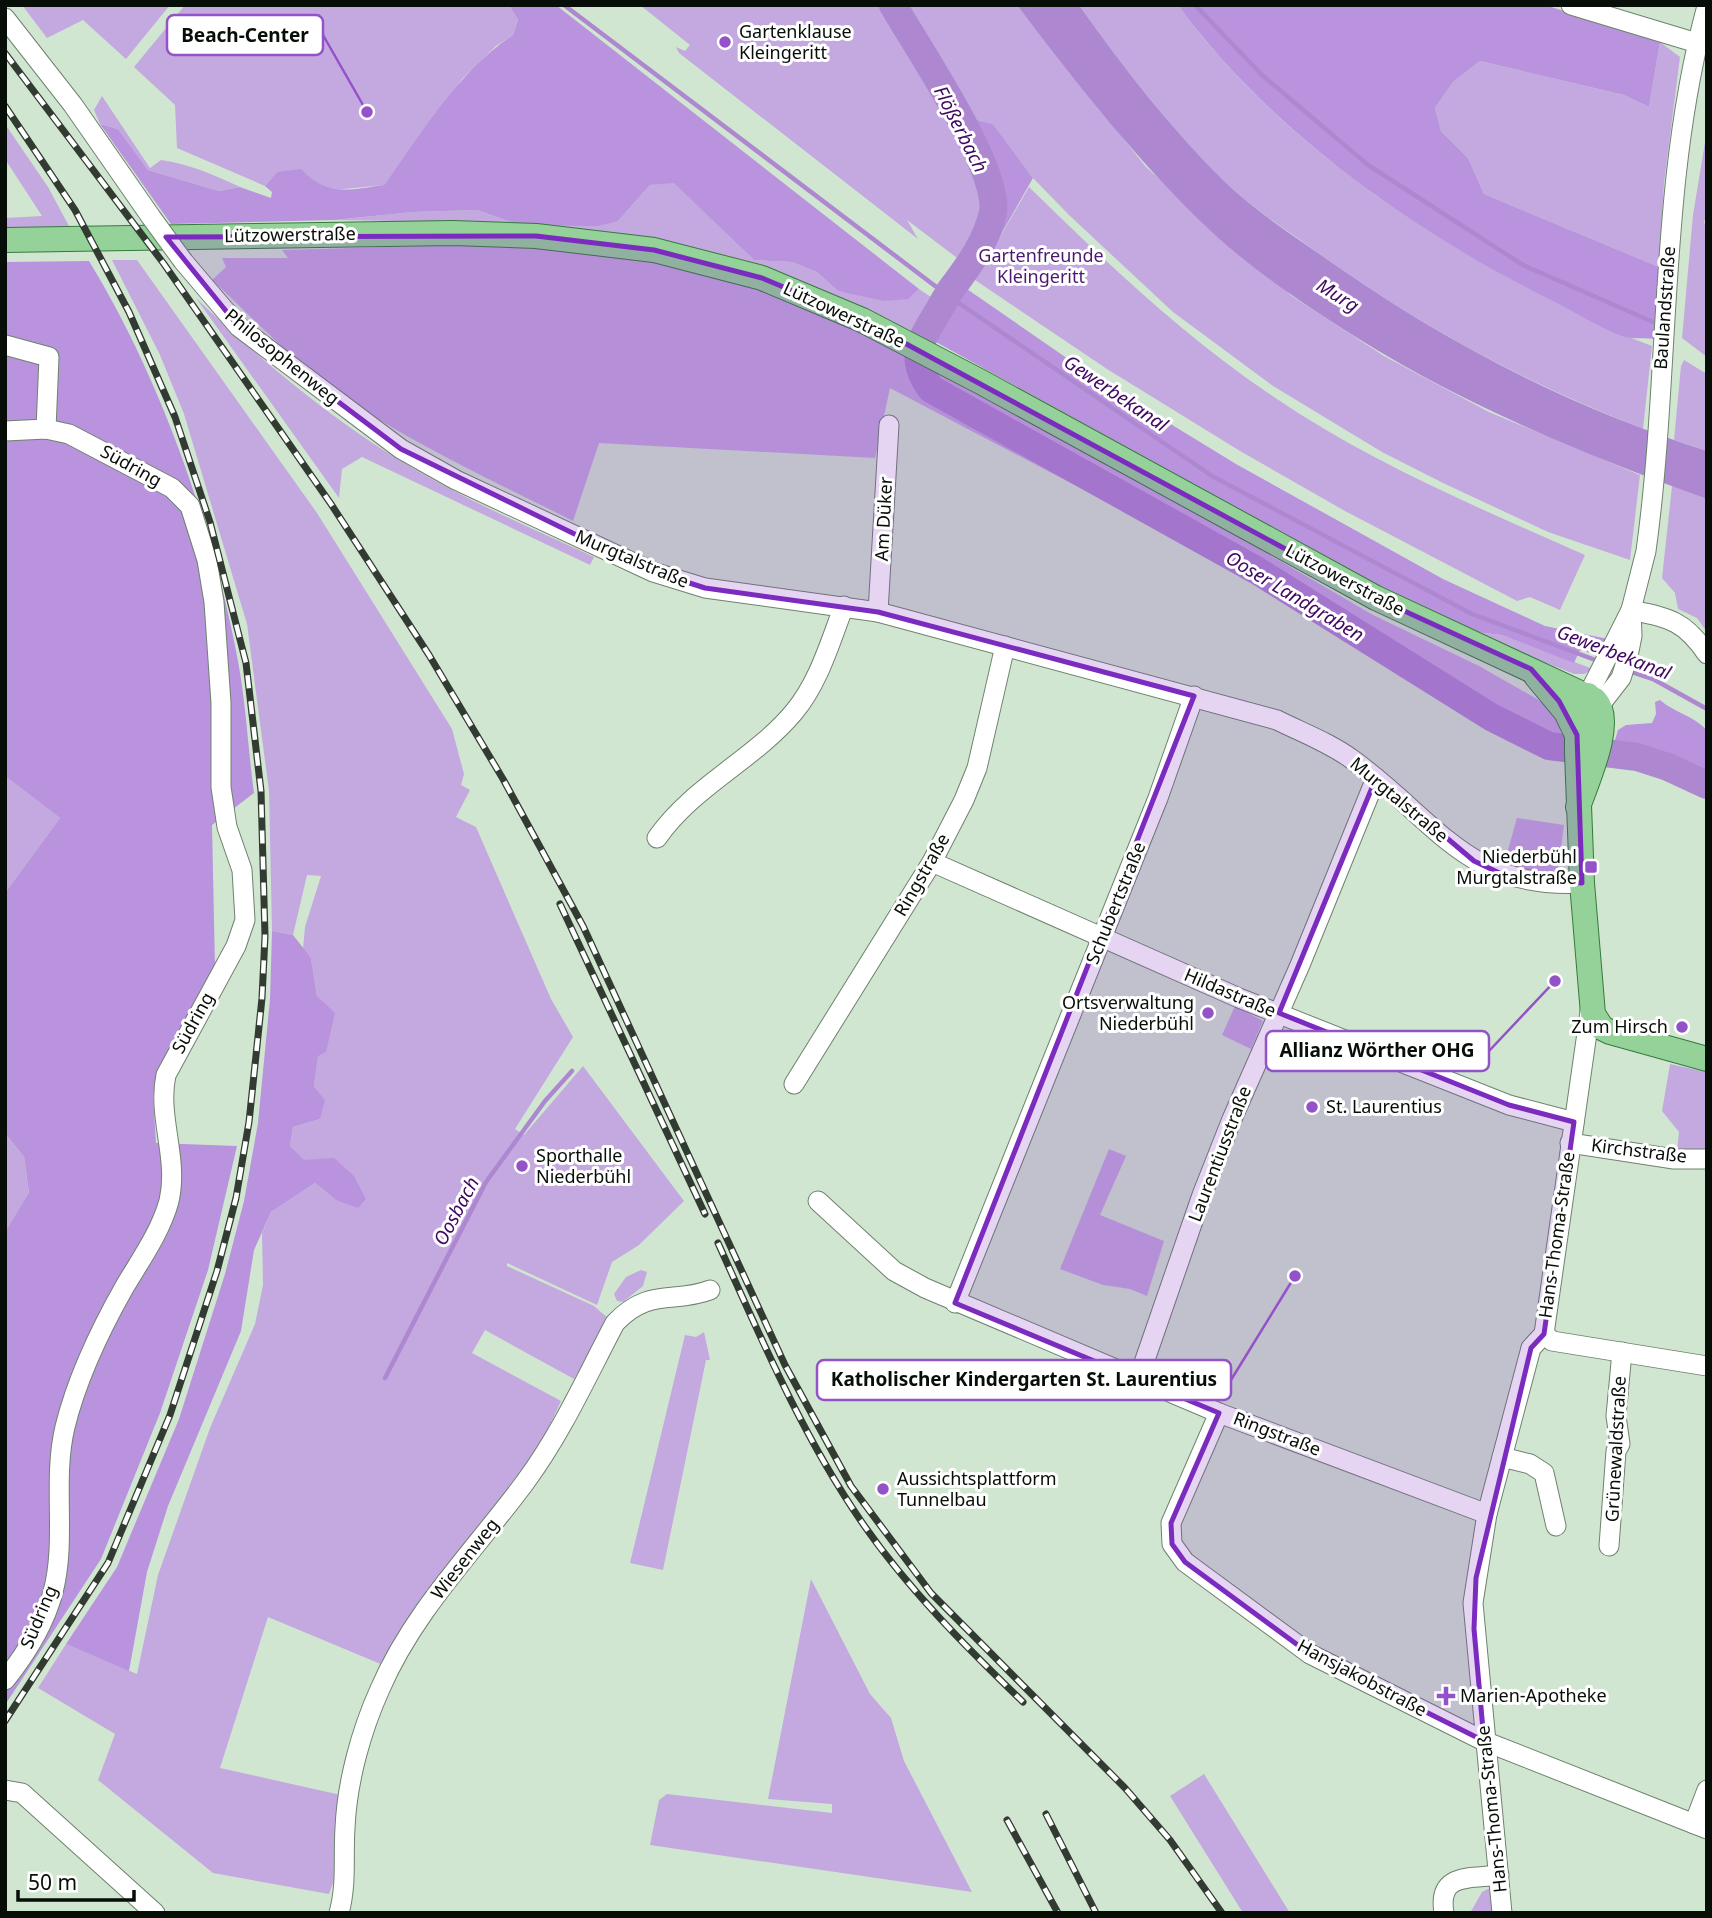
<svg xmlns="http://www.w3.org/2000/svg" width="1712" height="1918" viewBox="0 0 1712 1918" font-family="'Noto Sans',sans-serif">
	<rect width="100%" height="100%" fill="#d1e6d0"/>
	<!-- green -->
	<g fill="#c4a9e0">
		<path d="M 22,5 L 170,5 L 126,59 L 83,20 L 47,38 Z"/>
		<path d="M 185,5 L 509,5 L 518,18 L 513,35 L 496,46 L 462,79 L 384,185 L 334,190 L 277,172 L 265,186 L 177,148 L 175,105 L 134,67 Z"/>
		<path d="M 640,5 L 889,5 C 915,50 987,159 989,206 C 989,227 975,247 965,264 L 907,220 L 918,239 L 679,53 L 676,47 L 685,51 L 690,45 Z"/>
		<path d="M 899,5 L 1017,5 L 1146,167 L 1292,296 L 1384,356 L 1489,412 L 1640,475 L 1630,560 L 1548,532 L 1443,483 L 1382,452 L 1273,386 L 1173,312 L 1069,215 L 1033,178 L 993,124 L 962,116 Z"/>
		<path d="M 1079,5 L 1178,5 C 1272,134 1414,232 1556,302 C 1588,318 1619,334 1652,346 L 1643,429 C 1526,383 1419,326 1317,252 C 1286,230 1252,208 1224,181 C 1170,128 1123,67 1079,5 Z"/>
		<path d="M 1660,42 L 1680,57 L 1664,183 L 1659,267 L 1484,194 L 1468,158 L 1441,131 L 1435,108 L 1453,82 L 1480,61 L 1624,95 L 1649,107 Z"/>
		<path d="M 102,96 L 150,168 L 161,160 C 190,164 214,175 240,187 L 219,191 L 148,170 L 118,129 L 100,124 L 94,110 Z"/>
		<path d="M 5,124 L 48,187 L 70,228 L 5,229 L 5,218 L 42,216 L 5,159 Z"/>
		<path d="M 1707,130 L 1707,215 L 1704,222 L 1707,230 L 1707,357 L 1682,338 L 1693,215 Z"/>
		<path d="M 674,182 L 754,260 L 792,262 L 817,272 L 838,291 L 909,299 L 919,289 L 934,299 L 912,331 L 811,288 L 455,222 L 334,220 L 414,212 L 477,210 L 519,225 L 618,221 L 650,185 Z"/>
		<path d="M 1029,187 C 1106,262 1184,337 1274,397 C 1371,463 1479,508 1585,555 L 1560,610 L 1530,597 L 1517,601 L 1345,511 L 1240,451 L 1107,369 L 975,280 Z"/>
		<path d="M 457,245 L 545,249 L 627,256 L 718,277 L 779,296 L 852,327 L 1222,527 L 1373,615 L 1479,666 L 1537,699 L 1552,711 L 1559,723 L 1566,758 L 1527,747 L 1507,736 L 1376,657 L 1287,597 L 890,388 L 875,458 L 599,443 L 573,521 C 490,479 391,435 318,377 C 280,348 247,312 212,280 L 226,267 L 222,258 L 288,258 L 282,250 Z"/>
		<path d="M 112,260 L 137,260 L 317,513 L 452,729 L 464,774 L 461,785 L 470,790 L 456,817 L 476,827 L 551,999 L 573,1037 L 515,1129 L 524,1135 L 583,1066 L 684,1201 L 639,1245 L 612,1262 L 597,1305 L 507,1263 L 507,1266 L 594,1306 L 609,1319 L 574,1379 L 485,1330 L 472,1353 L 561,1401 C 552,1420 543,1442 532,1459 C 484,1530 420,1587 383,1665 L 268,1617 L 220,1768 L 341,1795 L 338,1869 L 329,1894 L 213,1873 L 98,1780 L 115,1734 L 38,1688 L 66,1644 L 137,1674 L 158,1575 L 210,1428 L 255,1324 L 263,1285 L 262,1233 L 271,1212 L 315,1183 L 336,1200 L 290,1146 L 293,1127 L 320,1119 L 314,1087 L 318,1055 L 326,1052 L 311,958 L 303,949 L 305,927 L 321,876 L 307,875 L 293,935 L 272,931 L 269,791 L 247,624 L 184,414 L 160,355 Z"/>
		<path d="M 196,298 C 263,362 335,423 416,470 C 472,503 534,529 594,557 L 590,565 L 362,457 L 342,469 L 339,498 Z"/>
		<path d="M 1684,360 L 1707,374 L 1707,451 L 1674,440 L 1681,366 Z"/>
		<path d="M 1672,486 L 1707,499 L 1707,632 L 1697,618 L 1678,609 L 1675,593 L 1662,578 Z"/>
		<path d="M 1467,631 L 1502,635 L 1593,669 L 1584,674 L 1574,674 Z"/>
		<path d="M 5,776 L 60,818 L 5,893 Z"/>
		<path d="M 1517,818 L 1564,825 L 1558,872 L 1548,875 L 1504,864 Z"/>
		<path d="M 1235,1006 L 1263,1021 L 1251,1049 L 1222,1035 Z"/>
		<path d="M 1670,1064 L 1707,1072 L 1707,1154 L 1677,1152 L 1679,1132 L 1662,1111 Z"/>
		<path d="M 5,1133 L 24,1157 L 29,1194 L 5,1232 Z"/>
		<path d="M 1109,1149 L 1126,1156 L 1100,1215 L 1164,1241 L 1147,1296 L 1130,1289 L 1103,1285 L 1060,1269 Z"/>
		<path d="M 641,1270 L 647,1272 L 643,1286 L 623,1302 L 617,1301 L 614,1294 L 626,1277 Z"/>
		<path d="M 704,1332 L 710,1360 L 706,1360 L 663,1570 L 630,1563 L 685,1335 L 696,1337 Z"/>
		<path d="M 811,1579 L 870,1694 L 891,1718 L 904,1761 L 972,1892 L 650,1845 L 659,1800 L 667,1794 L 832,1813 L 832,1804 L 768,1799 Z"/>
		<path d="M 1204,1774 L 1290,1913 L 1243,1913 L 1170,1796 Z"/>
		<path d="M 1492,1887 L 1495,1913 L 1470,1913 L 1482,1892 Z"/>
	</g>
	<!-- forest -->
	<g fill="#b993dd">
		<path d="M 509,5 L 556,5 L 919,289 L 909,299 L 884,301 L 838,291 L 817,272 L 792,262 L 754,260 L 674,183 L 650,185 L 618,221 L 598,226 L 519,225 L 477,210 L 414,212 L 334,220 L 171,224 L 100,124 L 118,129 L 148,170 L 219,191 L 240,187 L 271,198 L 272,192 L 265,186 L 277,172 L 301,169 C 327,197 348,190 384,185 C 423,132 458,71 513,35 L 518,19 Z"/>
		<path d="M 1178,5 L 1545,5 L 1660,42 L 1649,107 L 1624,95 L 1480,61 L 1453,82 L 1435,108 L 1441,131 L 1468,158 L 1484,194 L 1659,267 L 1657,339 C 1647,338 1635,339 1625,337 C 1599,328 1574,311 1549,299 C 1412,231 1269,130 1178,5 Z"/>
		<path d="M 962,116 L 993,124 L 1033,178 L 975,280 L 970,276 C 978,261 992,244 996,228 C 1006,186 982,150 962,116 Z"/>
		<path d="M 89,261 C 160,377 213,527 238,661 C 246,704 248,749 254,793 L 212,825 L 215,968 L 159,1072 L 153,1096 L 156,1143 L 237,1146 L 208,1270 L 160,1413 L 101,1559 L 5,1705 L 5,1232 L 29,1193 L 24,1157 L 5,1133 L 5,893 L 60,818 L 5,776 L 5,262 Z"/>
		<path d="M 964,287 L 1097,379 L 1236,464 L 1443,579 L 1545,626 L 1608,639 L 1600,656 L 1580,650 L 1574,663 L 1502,635 L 1467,631 L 1401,599 L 936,342 Z"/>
		<path d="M 1660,700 C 1675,713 1692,715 1707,730 L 1707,778 L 1656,756 L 1612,750 L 1618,730 L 1626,725 L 1652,723 L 1656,714 L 1655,702 Z"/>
		<path d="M 272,931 L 293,935 L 311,958 L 317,996 L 335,1013 L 326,1052 L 318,1056 L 314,1087 L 325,1100 L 320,1119 L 293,1127 L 290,1146 L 304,1160 L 334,1158 L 354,1176 L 366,1199 L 358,1208 L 336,1200 L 315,1183 L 271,1212 L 254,1250 L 241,1331 L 168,1506 L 147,1572 L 129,1671 L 66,1644 L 117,1567 L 179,1419 L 225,1274 L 244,1201 L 258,1123 L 270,999 Z"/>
	</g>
	<!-- water -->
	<path fill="#ad88d1" d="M 1017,5 L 1079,5 C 1123,67 1170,128 1224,181 C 1253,209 1288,232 1321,255 C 1440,340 1567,406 1707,451 L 1707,499 C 1574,451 1447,398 1329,320 C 1289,294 1249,266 1214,234 C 1140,165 1078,85 1017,5 Z"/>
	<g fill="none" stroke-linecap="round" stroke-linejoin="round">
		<!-- stream -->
		<g stroke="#ad88d1" stroke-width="4.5">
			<path d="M 564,5 L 947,295 L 1212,476 L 1472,614 L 1598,661"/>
			<path d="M 1195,5 L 1262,75 L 1368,165 L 1523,265 L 1653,322"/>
			<path d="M 921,380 L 921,376"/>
			<path d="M 1629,671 L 1653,679 L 1707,709"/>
			<path d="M 385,1378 L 486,1182 L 545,1101 L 572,1071"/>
		</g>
		<!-- river -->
		<g stroke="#ad88d1" stroke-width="28">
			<path d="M 893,5 C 917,47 1000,169 993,212 C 987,242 967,268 949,292"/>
			<path d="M 945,299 C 926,335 904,352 931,389 L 1256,570 L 1491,717 L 1549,746 L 1637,757 L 1668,767 L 1707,785"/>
		</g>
		<!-- minor casing -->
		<g stroke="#6e826e" stroke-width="21">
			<g id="minor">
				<path d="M 1571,5 L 1697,43"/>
				<path d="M 5,18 L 73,105 L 151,217"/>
				<path d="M 183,261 L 239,327 L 401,449 L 456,480 L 653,572 L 705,588 L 878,612 L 1277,720 C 1303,733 1330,743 1353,760 C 1436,820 1467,890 1582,883"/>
				<path d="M 5,345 L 49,357 L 46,429"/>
				<path d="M 5,431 L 46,429 L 69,434 L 172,488 L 190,506 L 207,560 L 214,602 L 221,703 L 221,787 L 227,827 L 242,870 L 245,920 L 236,946 L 166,1075 C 157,1117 179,1158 169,1201 C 161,1231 141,1259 125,1286 C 100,1330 77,1378 65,1427 C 52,1481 67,1539 53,1592 C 45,1623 25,1655 5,1680"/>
				<path d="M 1631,610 C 1669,618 1684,620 1707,654"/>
				<path d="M 878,612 L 889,425"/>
				<path d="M 1588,695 L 1631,610"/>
				<path d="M 1600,705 L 1621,678 L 1628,656 L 1632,636 L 1631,610 L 1646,551 C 1671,370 1658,185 1707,6"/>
				<path d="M 657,838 C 693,786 754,760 794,712 C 819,682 830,642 844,606"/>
				<path d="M 932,862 L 1239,998 L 1509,1105 L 1574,1122"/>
				<path d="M 794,1084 L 932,862 L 964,800 L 977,768 L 1005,646"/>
				<path d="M 1570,1143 L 1674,1159 L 1707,1159"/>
				<path d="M 818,1201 L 894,1271 L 925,1288 L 1219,1413 L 1487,1514"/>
				<path d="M 955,1303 L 1158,798 L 1194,696"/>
				<path d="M 1544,1334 L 1552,1341 L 1707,1366"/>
				<path d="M 1138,1380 L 1202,1195 L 1232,1119 L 1300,965 L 1376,778"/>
				<path d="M 1219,1413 L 1171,1523 L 1172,1544 L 1185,1562 L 1310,1654 L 1484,1741 L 1707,1829"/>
				<path d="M 1502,1457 L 1530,1464 L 1544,1473 L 1556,1526"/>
				<path d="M 1609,1546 L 1616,1451 L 1620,1444 L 1616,1416 L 1622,1352"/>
				<path d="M 5,1790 L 22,1793 L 155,1913"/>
				<path d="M 1694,1824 L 1707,1790"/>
				<path d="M 339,1913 C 347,1884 343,1857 345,1828 C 347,1782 361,1731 380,1689 C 414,1610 476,1549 526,1481 C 562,1432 587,1376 615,1323 C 649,1287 674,1304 710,1290"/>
				<path d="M 1444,1913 C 1437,1872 1471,1879 1499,1875"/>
				<path d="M 1502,1913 L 1473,1603 L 1487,1514 L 1531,1348 L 1544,1334 L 1591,1005"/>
			</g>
		</g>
		<!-- major casing -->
		<g stroke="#357a3a" stroke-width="26">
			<g id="major">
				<path d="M 5,240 L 453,233 L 536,236 L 654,250 L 762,278 L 862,320 L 981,382 L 1376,598 L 1595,700 C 1615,721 1587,781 1578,807"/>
				<path d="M 1536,676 L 1566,712 L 1577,735"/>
				<path d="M 1588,695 L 1577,735 L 1577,753 L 1582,883 L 1593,1014 L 1602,1028 L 1610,1032 L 1707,1059"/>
			</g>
		</g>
		<!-- minor -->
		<use href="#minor" stroke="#fff" stroke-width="19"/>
		<!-- major -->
		<use href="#major" stroke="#95d299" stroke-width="24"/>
		<!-- rail casing -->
		<g stroke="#313b31" stroke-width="7">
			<g id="rail">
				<path d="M 5,53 L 164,264 L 331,504 L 429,655 L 503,779 L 583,926 L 785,1365 L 851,1486 L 931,1593 L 1125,1788 L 1170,1840 L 1222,1913"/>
				<path d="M 5,106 L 75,210 L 129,312 L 175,417 L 210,522 L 246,663 L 261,791 L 265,936 L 262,998 L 249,1122 L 236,1198 L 217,1271 L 170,1415 L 108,1563 L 5,1721"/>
				<path d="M 560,904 L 705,1214"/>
				<path d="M 718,1243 C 761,1338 802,1435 861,1521 C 907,1588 965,1646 1023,1702"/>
				<path d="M 1046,1814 L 1096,1913"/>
				<path d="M 1007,1820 L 1058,1913"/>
			</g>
		</g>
		<!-- rail -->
		<use href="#rail" stroke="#fff" stroke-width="4.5" stroke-dasharray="13" stroke-linecap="butt"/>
		<!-- minor-bridge casing -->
		<g stroke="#6e826e" stroke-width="21" stroke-linecap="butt">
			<path id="minor-bridge" d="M 151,217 L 183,261"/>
		</g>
		<!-- minor-bridge -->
		<use href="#minor-bridge" stroke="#fff" stroke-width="19"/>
	</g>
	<!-- marked area -->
	<path fill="#7b2cbf" fill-opacity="0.2" stroke="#7b2cbf" stroke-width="5" stroke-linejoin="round" d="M 536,236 L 654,250 L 762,278 L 862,320 L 1376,598 L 1531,669 L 1559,701 L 1577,735 L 1582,883 L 1510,878 L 1474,861 L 1376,778 L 1279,1013 L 1509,1105 L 1574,1122 L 1544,1334 L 1531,1348 L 1476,1578 L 1474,1629 L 1484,1741 L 1310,1654 L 1185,1562 L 1172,1544 L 1171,1523 L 1219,1413 L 955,1303 L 1194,696 L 878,612 L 705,588 L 646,569 L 401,449 L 239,327 L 166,237 Z"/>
	<!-- markers -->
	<g fill="#9352c7" stroke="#fff" stroke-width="2.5">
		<circle cx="725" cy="42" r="7"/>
		<rect x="1584" y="860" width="14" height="14" rx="3.5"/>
		<circle cx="1208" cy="1013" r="7"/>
		<circle cx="1682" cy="1027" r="7"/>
		<circle cx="1312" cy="1107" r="7"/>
		<circle cx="522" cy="1166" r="7"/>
		<circle cx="883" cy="1489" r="7"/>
		<path d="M1442.5 1685.5h7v7h7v7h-7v7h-7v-7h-7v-7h7z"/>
	</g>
	<g text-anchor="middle" stroke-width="6" stroke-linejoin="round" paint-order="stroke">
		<!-- poi labels -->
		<g font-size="18" fill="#070d07" stroke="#fff" text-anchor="start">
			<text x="739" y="38">Gartenklause<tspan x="739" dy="21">Kleingeritt</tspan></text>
			<text x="1577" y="863" text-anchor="end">Niederbühl<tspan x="1577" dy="21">Murgtalstraße</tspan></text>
			<text x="1194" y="1009" text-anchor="end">Ortsverwaltung<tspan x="1194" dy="21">Niederbühl</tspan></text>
			<text x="1668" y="1033" text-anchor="end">Zum Hirsch</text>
			<text x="1326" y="1113">St. Laurentius</text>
			<text x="536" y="1162">Sporthalle<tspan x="536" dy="21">Niederbühl</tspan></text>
			<text x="897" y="1485">Aussichtsplattform<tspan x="897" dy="21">Tunnelbau</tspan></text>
			<text x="1460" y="1702">Marien-Apotheke</text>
		</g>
		<!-- street labels -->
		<g font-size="18" fill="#070d07" stroke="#fff">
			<text transform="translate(290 235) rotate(-1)" y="6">Lützowerstraße</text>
			<text transform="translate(1665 308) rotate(-86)" y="6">Baulandstraße</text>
			<text transform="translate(844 315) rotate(25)" y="6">Lützowerstraße</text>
			<text transform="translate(282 357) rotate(39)" y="6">Philosophenweg</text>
			<text transform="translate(131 466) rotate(29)" y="6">Südring</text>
			<text transform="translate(884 519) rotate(-87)" y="6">Am Düker</text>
			<text transform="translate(632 559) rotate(23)" y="6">Murgtalstraße</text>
			<text transform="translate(1345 580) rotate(28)" y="6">Lützowerstraße</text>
			<text transform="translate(1399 800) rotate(40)" y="6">Murgtalstraße</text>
			<text transform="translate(922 875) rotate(-60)" y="6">Ringstraße</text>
			<text transform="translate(1116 903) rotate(-68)" y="6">Schubertstraße</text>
			<text transform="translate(1230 993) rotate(23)" y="6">Hildastraße</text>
			<text transform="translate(193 1023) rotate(-61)" y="6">Südring</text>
			<text transform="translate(1639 1151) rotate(7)" y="6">Kirchstraße</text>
			<text transform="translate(1220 1154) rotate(-69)" y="6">Laurentiusstraße</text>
			<text transform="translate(1557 1235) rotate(-82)" y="6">Hans-Thoma-Straße</text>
			<text transform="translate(1277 1434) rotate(21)" y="6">Ringstraße</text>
			<text transform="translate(1616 1449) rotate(-87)" y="6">Grünewaldstraße</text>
			<text transform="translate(465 1559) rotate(-52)" y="6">Wiesenweg</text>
			<text transform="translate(39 1617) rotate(-67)" y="6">Südring</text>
			<text transform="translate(1362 1678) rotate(28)" y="6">Hansjakobstraße</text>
			<text transform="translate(1492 1809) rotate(-96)" y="6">Hans-Thoma-Straße</text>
		</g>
		<!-- park labels -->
		<g font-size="18" fill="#4c1970" stroke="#fff">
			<text x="1041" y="262">Gartenfreunde<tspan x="1041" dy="21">Kleingeritt</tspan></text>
		</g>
		<!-- water labels -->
		<g font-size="19" font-style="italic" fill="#400862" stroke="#fff">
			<text transform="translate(961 129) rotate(63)" y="7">Flößerbach</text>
			<text transform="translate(1338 295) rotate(32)" y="7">Murg</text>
			<text transform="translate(1116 393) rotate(34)" y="7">Gewerbekanal</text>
			<text transform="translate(1295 596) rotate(31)" y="7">Ooser Landgraben</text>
			<text transform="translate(1614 652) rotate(21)" y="7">Gewerbekanal</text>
			<text transform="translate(456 1211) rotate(-62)" y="7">Oosbach</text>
		</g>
	</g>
	<!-- callouts -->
	<path fill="none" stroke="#9352c7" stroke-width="2.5" d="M367 112L323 35M1555 981L1489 1051M1295 1276L1231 1380"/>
	<g fill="#9352c7" stroke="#fff" stroke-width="2.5">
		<circle cx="367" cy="112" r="7"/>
		<circle cx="1555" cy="981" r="7"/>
		<circle cx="1295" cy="1276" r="7"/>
	</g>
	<g fill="#fff" stroke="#9352c7" stroke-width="2.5">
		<rect x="167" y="15" width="156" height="40" rx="7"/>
		<rect x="1266" y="1031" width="223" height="40" rx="7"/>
		<rect x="817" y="1360" width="414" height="40" rx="7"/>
	</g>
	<g font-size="19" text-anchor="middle" font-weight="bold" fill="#070d07">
		<text x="245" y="42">Beach-Center</text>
		<text x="1377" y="1057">Allianz Wörther OHG</text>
		<text x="1024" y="1386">Katholischer Kindergarten St. Laurentius</text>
	</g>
	<!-- border -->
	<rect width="1712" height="1918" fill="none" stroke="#070d07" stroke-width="14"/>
	<!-- scale -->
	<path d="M18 1890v10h116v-10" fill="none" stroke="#070d07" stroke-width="3.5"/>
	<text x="28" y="1890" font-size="21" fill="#070d07" stroke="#ffffff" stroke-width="5" paint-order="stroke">50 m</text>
</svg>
